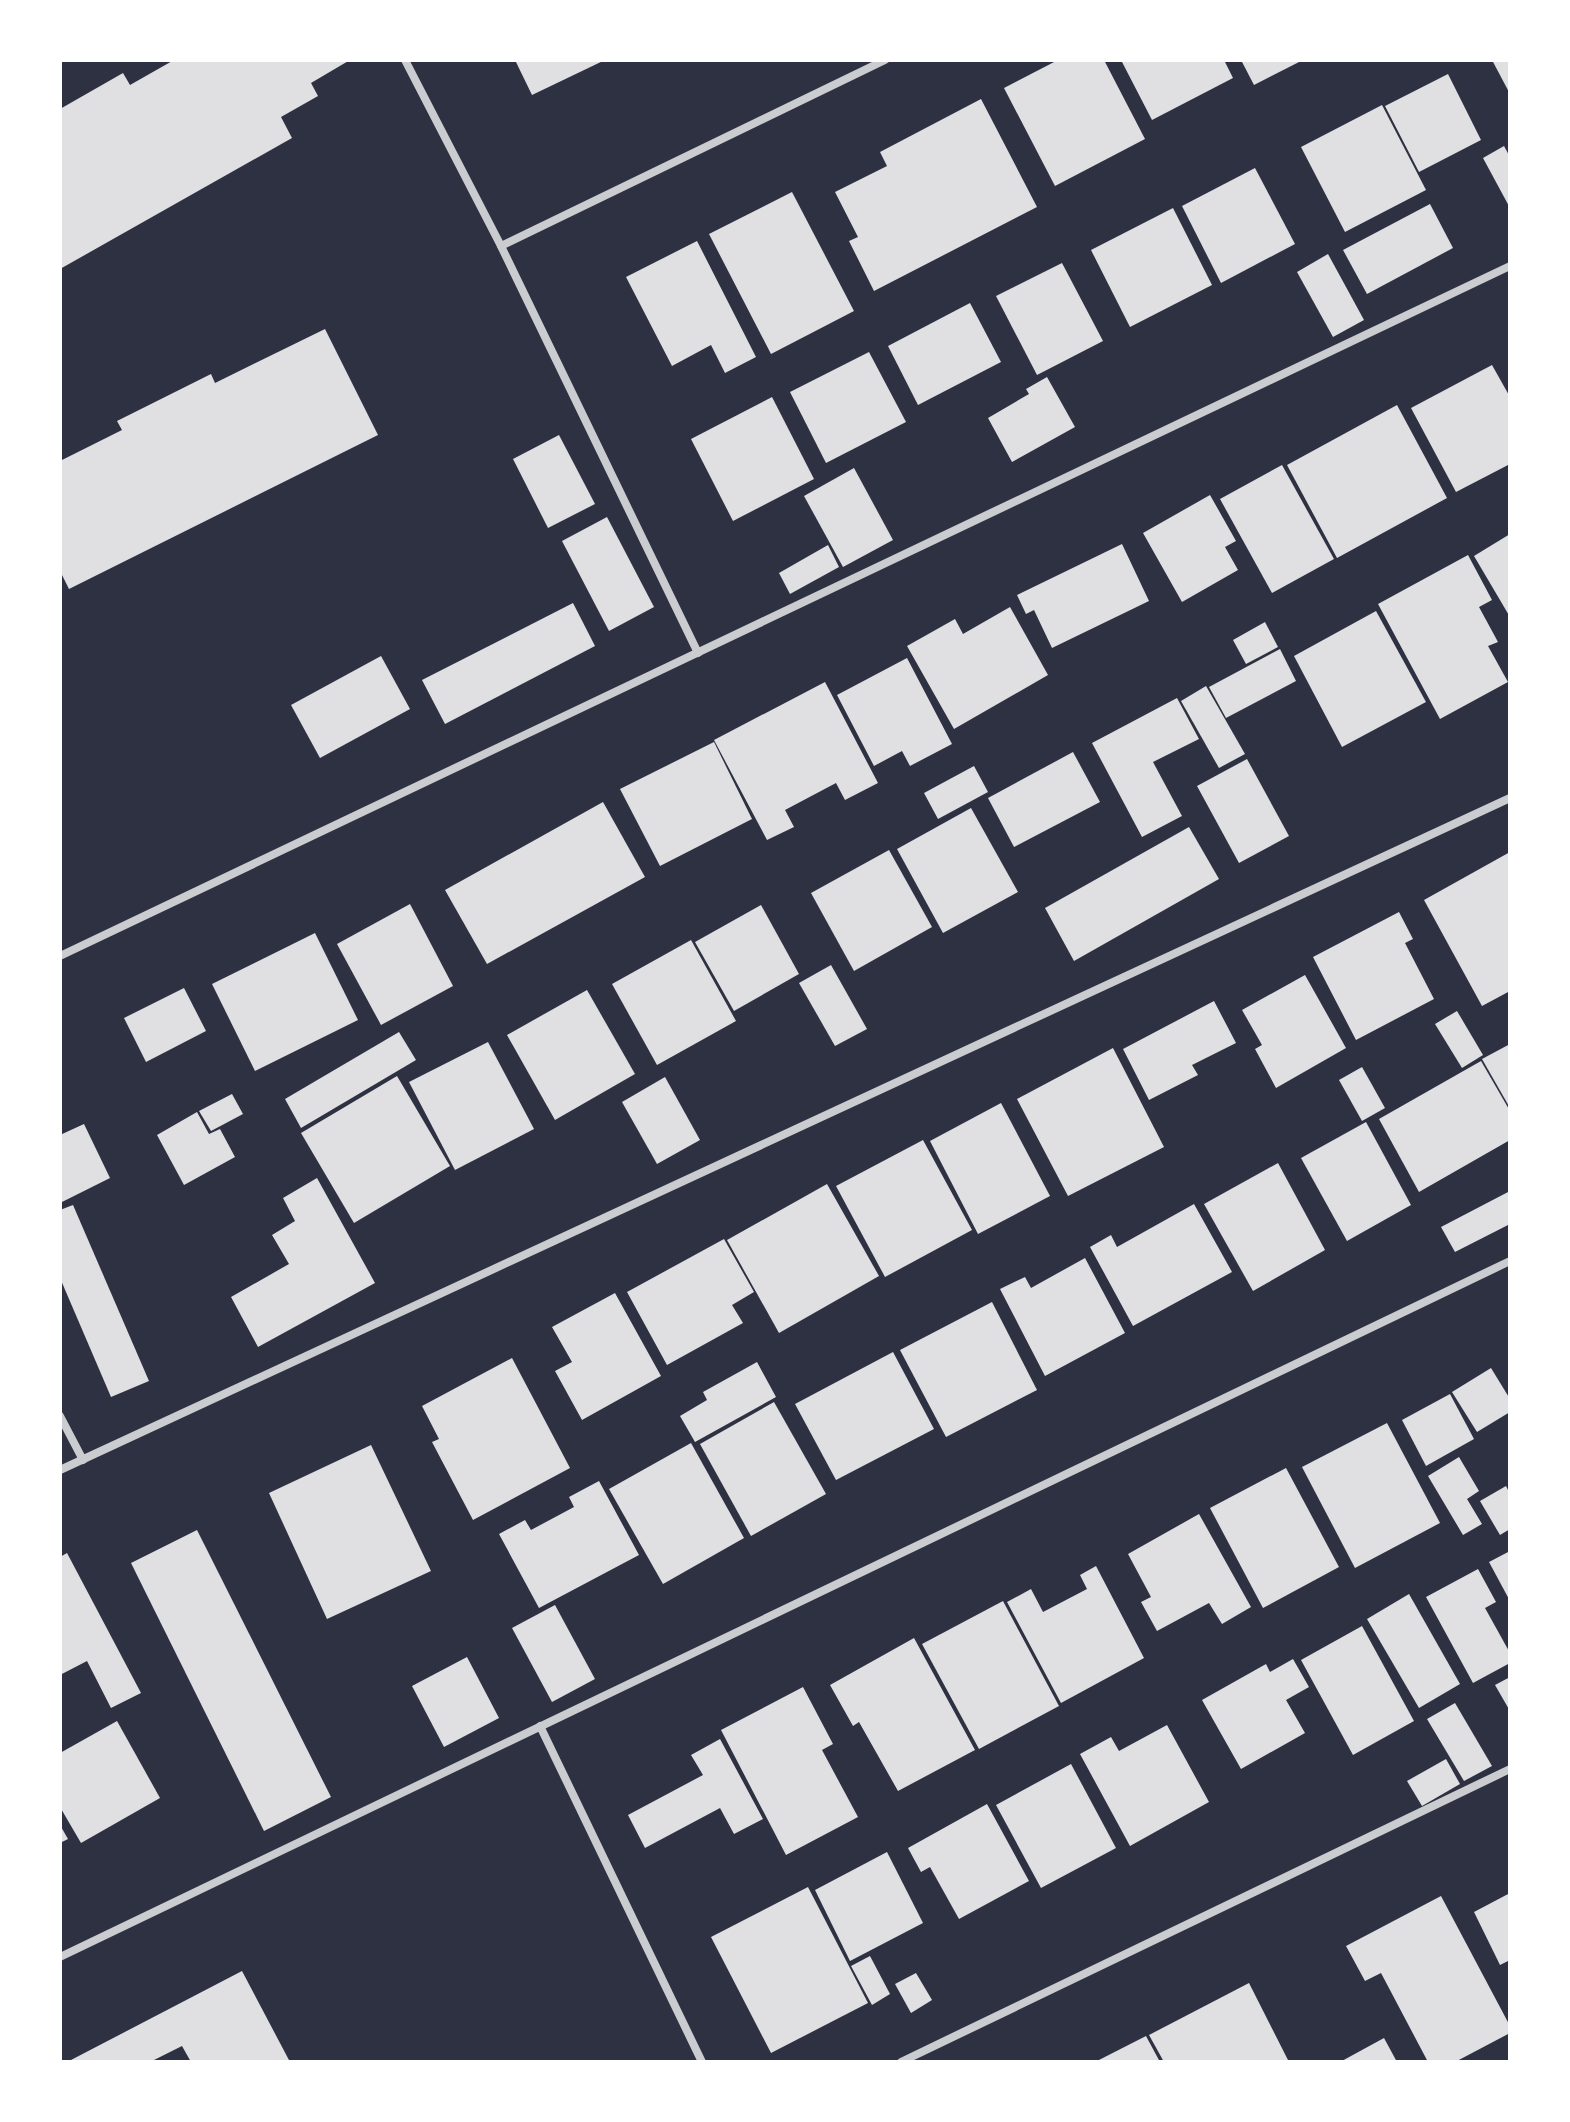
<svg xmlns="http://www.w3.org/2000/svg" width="1570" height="2122" viewBox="0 0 1570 2122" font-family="'Nunito Sans',sans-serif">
	<rect width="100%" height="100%" fill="#2d3142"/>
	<!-- building -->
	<g fill="#e0e0e3">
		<path d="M 174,60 L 350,60 L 311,83 L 318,96 L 281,117 L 292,138 L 60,269 L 60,109 L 123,73 L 130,85 Z"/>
		<path d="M 515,60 L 605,60 L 532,95 Z"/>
		<path d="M 1058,60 L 1104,60 L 1145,139 L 1055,186 L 1004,88 Z"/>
		<path d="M 1121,60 L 1224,60 L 1233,78 L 1152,120 Z"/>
		<path d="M 1241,60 L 1303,60 L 1254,85 Z"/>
		<path d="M 1492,60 L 1510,60 L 1510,94 Z"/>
		<path d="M 1448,74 L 1481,140 L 1419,172 L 1385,106 Z"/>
		<path d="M 981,99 L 1037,207 L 874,291 L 849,241 L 858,237 L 835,192 L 887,166 L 880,152 Z"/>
		<path d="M 1382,105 L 1426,190 L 1345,232 L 1301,147 Z"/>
		<path d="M 1504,146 L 1510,157 L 1510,208 L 1483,158 Z"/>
		<path d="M 1255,168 L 1295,244 L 1221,283 L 1182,206 Z"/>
		<path d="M 792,192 L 854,311 L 771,354 L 709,234 Z"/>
		<path d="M 1430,204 L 1453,248 L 1367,294 L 1343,250 Z"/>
		<path d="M 1173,208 L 1212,285 L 1130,327 L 1091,250 Z"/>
		<path d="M 697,241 L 756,357 L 725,373 L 711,345 L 672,366 L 626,277 Z"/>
		<path d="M 1328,254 L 1364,320 L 1333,337 L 1297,272 Z"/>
		<path d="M 1062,263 L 1103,341 L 1037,375 L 996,296 Z"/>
		<path d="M 970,303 L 1001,362 L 918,405 L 888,346 Z"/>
		<path d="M 325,329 L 378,435 L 69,589 L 60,571 L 60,461 L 122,430 L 117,421 L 211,374 L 215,383 Z"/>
		<path d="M 869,352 L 906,422 L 826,463 L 790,392 Z"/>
		<path d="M 1492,365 L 1510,397 L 1510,464 L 1456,492 L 1411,408 Z"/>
		<path d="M 1047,377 L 1075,427 L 1012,462 L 988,418 L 1029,394 L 1026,389 Z"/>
		<path d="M 772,397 L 814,479 L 733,521 L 691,439 Z"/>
		<path d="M 1397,405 L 1447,498 L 1337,558 L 1287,465 Z"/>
		<path d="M 559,435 L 595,504 L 548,528 L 513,459 Z"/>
		<path d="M 1282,465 L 1334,559 L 1272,593 L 1220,499 Z"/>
		<path d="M 854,468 L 893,540 L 843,567 L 804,496 Z"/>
		<path d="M 1210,495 L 1236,541 L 1225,547 L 1238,570 L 1182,602 L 1143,533 Z"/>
		<path d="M 607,517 L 654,607 L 609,631 L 562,541 Z"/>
		<path d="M 1510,534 L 1510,617 L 1474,556 Z"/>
		<path d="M 1122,544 L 1149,601 L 1052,648 L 1034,610 L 1026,614 L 1017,595 Z"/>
		<path d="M 828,545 L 839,567 L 790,594 L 779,573 Z"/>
		<path d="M 1468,555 L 1492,600 L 1479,607 L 1498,642 L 1488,646 L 1508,682 L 1440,719 L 1378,604 Z"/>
		<path d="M 573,603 L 595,646 L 445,724 L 422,680 Z"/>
		<path d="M 1010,607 L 1048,675 L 954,729 L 907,646 L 955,619 L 963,634 Z"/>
		<path d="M 1376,611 L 1426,702 L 1342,747 L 1294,656 Z"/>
		<path d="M 1265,622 L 1278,647 L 1246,664 L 1233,640 Z"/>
		<path d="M 1280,649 L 1296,681 L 1226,718 L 1209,687 Z"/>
		<path d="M 381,656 L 410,709 L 320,758 L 291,705 Z"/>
		<path d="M 907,658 L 952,744 L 910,766 L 902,751 L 874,766 L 837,695 Z"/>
		<path d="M 825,682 L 878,783 L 845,800 L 836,783 L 785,810 L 794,827 L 767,840 L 714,740 Z"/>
		<path d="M 1206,686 L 1245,754 L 1219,768 L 1181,701 Z"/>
		<path d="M 1177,698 L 1199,739 L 1153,762 L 1182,816 L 1142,837 L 1092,743 Z"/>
		<path d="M 714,742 L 752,819 L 660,866 L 620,789 Z"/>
		<path d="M 1073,752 L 1100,802 L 1014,847 L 988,798 Z"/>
		<path d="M 1247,759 L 1289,836 L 1239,863 L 1197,786 Z"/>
		<path d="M 974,766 L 988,792 L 938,819 L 924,793 Z"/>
		<path d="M 603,802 L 645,877 L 487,964 L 445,890 Z"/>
		<path d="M 971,808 L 1018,892 L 943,933 L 897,849 Z"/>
		<path d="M 1189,827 L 1219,879 L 1074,961 L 1045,908 Z"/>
		<path d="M 889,850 L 932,927 L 854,971 L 811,893 Z"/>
		<path d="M 1510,852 L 1510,991 L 1482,1006 L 1424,900 Z"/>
		<path d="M 410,904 L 453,986 L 381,1025 L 337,944 Z"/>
		<path d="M 761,905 L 799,974 L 734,1011 L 695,942 Z"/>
		<path d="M 1399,912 L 1413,939 L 1405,943 L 1434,999 L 1356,1040 L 1313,957 Z"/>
		<path d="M 315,933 L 358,1020 L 255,1071 L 212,984 Z"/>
		<path d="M 691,940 L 736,1021 L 657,1065 L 612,984 Z"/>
		<path d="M 831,965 L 867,1029 L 835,1046 L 799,983 Z"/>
		<path d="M 1305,975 L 1346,1048 L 1276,1088 L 1255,1049 L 1262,1045 L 1242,1010 Z"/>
		<path d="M 184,988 L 206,1031 L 146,1062 L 124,1018 Z"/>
		<path d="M 587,990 L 635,1074 L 555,1120 L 507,1035 Z"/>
		<path d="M 1214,1001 L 1236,1043 L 1192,1065 L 1198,1075 L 1149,1100 L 1123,1049 Z"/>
		<path d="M 1457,1011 L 1483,1055 L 1462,1068 L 1435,1024 Z"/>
		<path d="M 399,1032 L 416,1060 L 301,1128 L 285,1099 Z"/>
		<path d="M 488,1042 L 534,1129 L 455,1170 L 409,1082 Z"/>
		<path d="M 1510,1044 L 1510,1108 L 1482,1059 Z"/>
		<path d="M 1113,1048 L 1164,1147 L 1068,1196 L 1017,1099 Z"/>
		<path d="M 1481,1061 L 1510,1111 L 1510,1140 L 1419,1192 L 1379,1119 Z"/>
		<path d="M 1362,1067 L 1385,1108 L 1362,1121 L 1339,1080 Z"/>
		<path d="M 397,1076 L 450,1166 L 354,1223 L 301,1133 Z"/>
		<path d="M 665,1077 L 700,1140 L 657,1164 L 622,1102 Z"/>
		<path d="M 232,1094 L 243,1114 L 211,1131 L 199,1111 Z"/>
		<path d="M 1001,1103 L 1050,1196 L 978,1234 L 930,1141 Z"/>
		<path d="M 197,1112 L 209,1134 L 220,1129 L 235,1157 L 184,1185 L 157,1135 Z"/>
		<path d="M 1366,1122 L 1411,1205 L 1347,1241 L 1301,1158 Z"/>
		<path d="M 84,1124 L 110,1178 L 60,1203 L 60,1135 Z"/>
		<path d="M 923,1140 L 972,1230 L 885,1277 L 836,1186 Z"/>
		<path d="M 1278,1163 L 1325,1250 L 1253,1291 L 1204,1204 Z"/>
		<path d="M 317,1178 L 375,1283 L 258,1347 L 231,1297 L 289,1264 L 272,1235 L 295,1221 L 283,1198 Z"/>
		<path d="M 827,1184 L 879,1276 L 779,1333 L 727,1240 Z"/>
		<path d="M 1510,1191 L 1510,1224 L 1455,1252 L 1441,1227 Z"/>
		<path d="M 1194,1204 L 1232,1272 L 1133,1326 L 1090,1247 L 1111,1235 L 1117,1247 Z"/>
		<path d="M 73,1205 L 149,1381 L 111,1397 L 60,1278 L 60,1210 Z"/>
		<path d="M 724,1239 L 754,1292 L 732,1305 L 743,1323 L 667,1365 L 627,1292 Z"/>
		<path d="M 1085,1258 L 1125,1333 L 1045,1376 L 1000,1289 L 1025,1277 L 1031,1288 Z"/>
		<path d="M 615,1293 L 661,1376 L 582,1420 L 555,1371 L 572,1362 L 552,1327 Z"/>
		<path d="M 992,1302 L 1037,1390 L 946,1437 L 900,1350 Z"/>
		<path d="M 893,1352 L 934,1429 L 836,1480 L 795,1404 Z"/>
		<path d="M 512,1358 L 570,1468 L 473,1520 L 432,1442 L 439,1439 L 422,1406 Z"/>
		<path d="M 757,1362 L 776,1397 L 695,1442 L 680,1416 L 707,1400 L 703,1392 Z"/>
		<path d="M 1491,1368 L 1510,1399 L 1510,1412 L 1477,1432 L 1452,1392 Z"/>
		<path d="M 1450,1394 L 1474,1439 L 1426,1466 L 1402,1420 Z"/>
		<path d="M 774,1402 L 826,1494 L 751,1536 L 700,1444 Z"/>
		<path d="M 1387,1423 L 1440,1523 L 1355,1568 L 1302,1467 Z"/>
		<path d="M 691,1443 L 744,1538 L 663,1584 L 609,1489 Z"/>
		<path d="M 371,1445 L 431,1571 L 327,1619 L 269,1493 Z"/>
		<path d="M 1459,1457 L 1479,1491 L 1467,1499 L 1482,1524 L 1463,1535 L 1428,1476 Z"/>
		<path d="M 1286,1468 L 1339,1567 L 1263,1608 L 1210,1508 Z"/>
		<path d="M 599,1481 L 639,1555 L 539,1608 L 499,1534 L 525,1520 L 531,1530 L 574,1507 L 569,1497 Z"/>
		<path d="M 1506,1486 L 1510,1494 L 1510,1529 L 1500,1535 L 1480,1501 Z"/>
		<path d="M 1199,1514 L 1251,1607 L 1222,1624 L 1209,1603 L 1157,1631 L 1141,1602 L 1151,1597 L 1128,1554 Z"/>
		<path d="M 197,1530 L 331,1797 L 264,1831 L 131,1563 Z"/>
		<path d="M 1510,1551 L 1510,1601 L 1489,1562 Z"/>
		<path d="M 67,1553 L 141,1693 L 111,1708 L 87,1661 L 60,1675 L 60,1557 Z"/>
		<path d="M 1096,1566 L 1144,1658 L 1061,1703 L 1007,1602 L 1031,1589 L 1043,1612 L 1087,1589 L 1080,1575 Z"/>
		<path d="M 1478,1569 L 1496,1602 L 1485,1608 L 1510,1653 L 1510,1663 L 1473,1683 L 1426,1597 Z"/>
		<path d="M 1409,1594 L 1460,1684 L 1419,1708 L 1367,1619 Z"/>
		<path d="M 1003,1601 L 1059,1706 L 979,1749 L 922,1644 Z"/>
		<path d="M 555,1605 L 595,1679 L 552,1702 L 512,1628 Z"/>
		<path d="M 1362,1626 L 1414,1721 L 1353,1755 L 1301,1660 Z"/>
		<path d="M 914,1638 L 975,1750 L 898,1791 L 859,1722 L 853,1726 L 830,1685 Z"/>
		<path d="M 467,1657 L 499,1718 L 444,1747 L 412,1686 Z"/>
		<path d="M 1293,1659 L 1309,1687 L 1286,1700 L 1305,1733 L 1241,1769 L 1202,1700 L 1266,1664 L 1270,1672 Z"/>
		<path d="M 1510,1677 L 1510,1711 L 1495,1685 Z"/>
		<path d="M 803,1687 L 833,1744 L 822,1750 L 858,1817 L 786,1855 L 721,1730 Z"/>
		<path d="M 1455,1703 L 1492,1766 L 1464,1781 L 1427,1719 Z"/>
		<path d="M 117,1721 L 160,1798 L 81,1843 L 60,1807 L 60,1753 Z"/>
		<path d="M 1167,1725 L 1209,1802 L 1130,1846 L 1080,1754 L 1111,1737 L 1119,1751 Z"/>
		<path d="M 720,1739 L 763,1819 L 734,1834 L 720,1808 L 645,1848 L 628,1815 L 703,1775 L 691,1755 Z"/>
		<path d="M 1446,1759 L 1460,1784 L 1422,1806 L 1407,1781 Z"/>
		<path d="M 1071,1764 L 1116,1848 L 1041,1888 L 996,1805 Z"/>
		<path d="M 987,1804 L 1029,1881 L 959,1919 L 930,1867 L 921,1872 L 908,1848 Z"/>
		<path d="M 60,1825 L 68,1839 L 60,1843 Z"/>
		<path d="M 887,1852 L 923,1923 L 850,1961 L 815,1890 Z"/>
		<path d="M 808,1887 L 868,2003 L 771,2053 L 711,1937 Z"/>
		<path d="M 1510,1893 L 1510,1960 L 1500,1965 L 1474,1912 Z"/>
		<path d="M 1441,1896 L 1510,2026 L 1510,2033 L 1455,2062 L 1428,2062 L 1381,1973 L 1365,1981 L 1346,1946 Z"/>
		<path d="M 870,1956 L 890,1994 L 872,2005 L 851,1966 Z"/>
		<path d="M 242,1971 L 290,2062 L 191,2062 L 182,2046 L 150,2062 L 72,2062 L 71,2060 Z"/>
		<path d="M 916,1973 L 932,2000 L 911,2013 L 895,1984 Z"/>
		<path d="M 1249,1983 L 1289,2062 L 1164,2062 L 1149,2035 Z"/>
		<path d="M 1146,2036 L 1160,2062 L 1095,2062 Z"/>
		<path d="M 1384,2038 L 1397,2062 L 1340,2062 Z"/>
	</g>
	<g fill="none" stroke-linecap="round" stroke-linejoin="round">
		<!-- minor -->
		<g stroke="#caccd0" stroke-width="8">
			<path d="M 405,60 L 501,246 L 698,653"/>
			<path d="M 501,246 L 885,60"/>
			<path d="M 60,956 L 1510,266"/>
			<path d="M 60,1416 L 83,1460"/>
			<path d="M 60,1470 L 1510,798"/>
			<path d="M 540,1726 L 702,2062"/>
			<path d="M 60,1957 L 1510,1261"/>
			<path d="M 901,2062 L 1510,1769"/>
		</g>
	</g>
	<!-- border -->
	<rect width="1570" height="2122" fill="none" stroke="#ffffff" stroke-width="124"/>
</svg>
